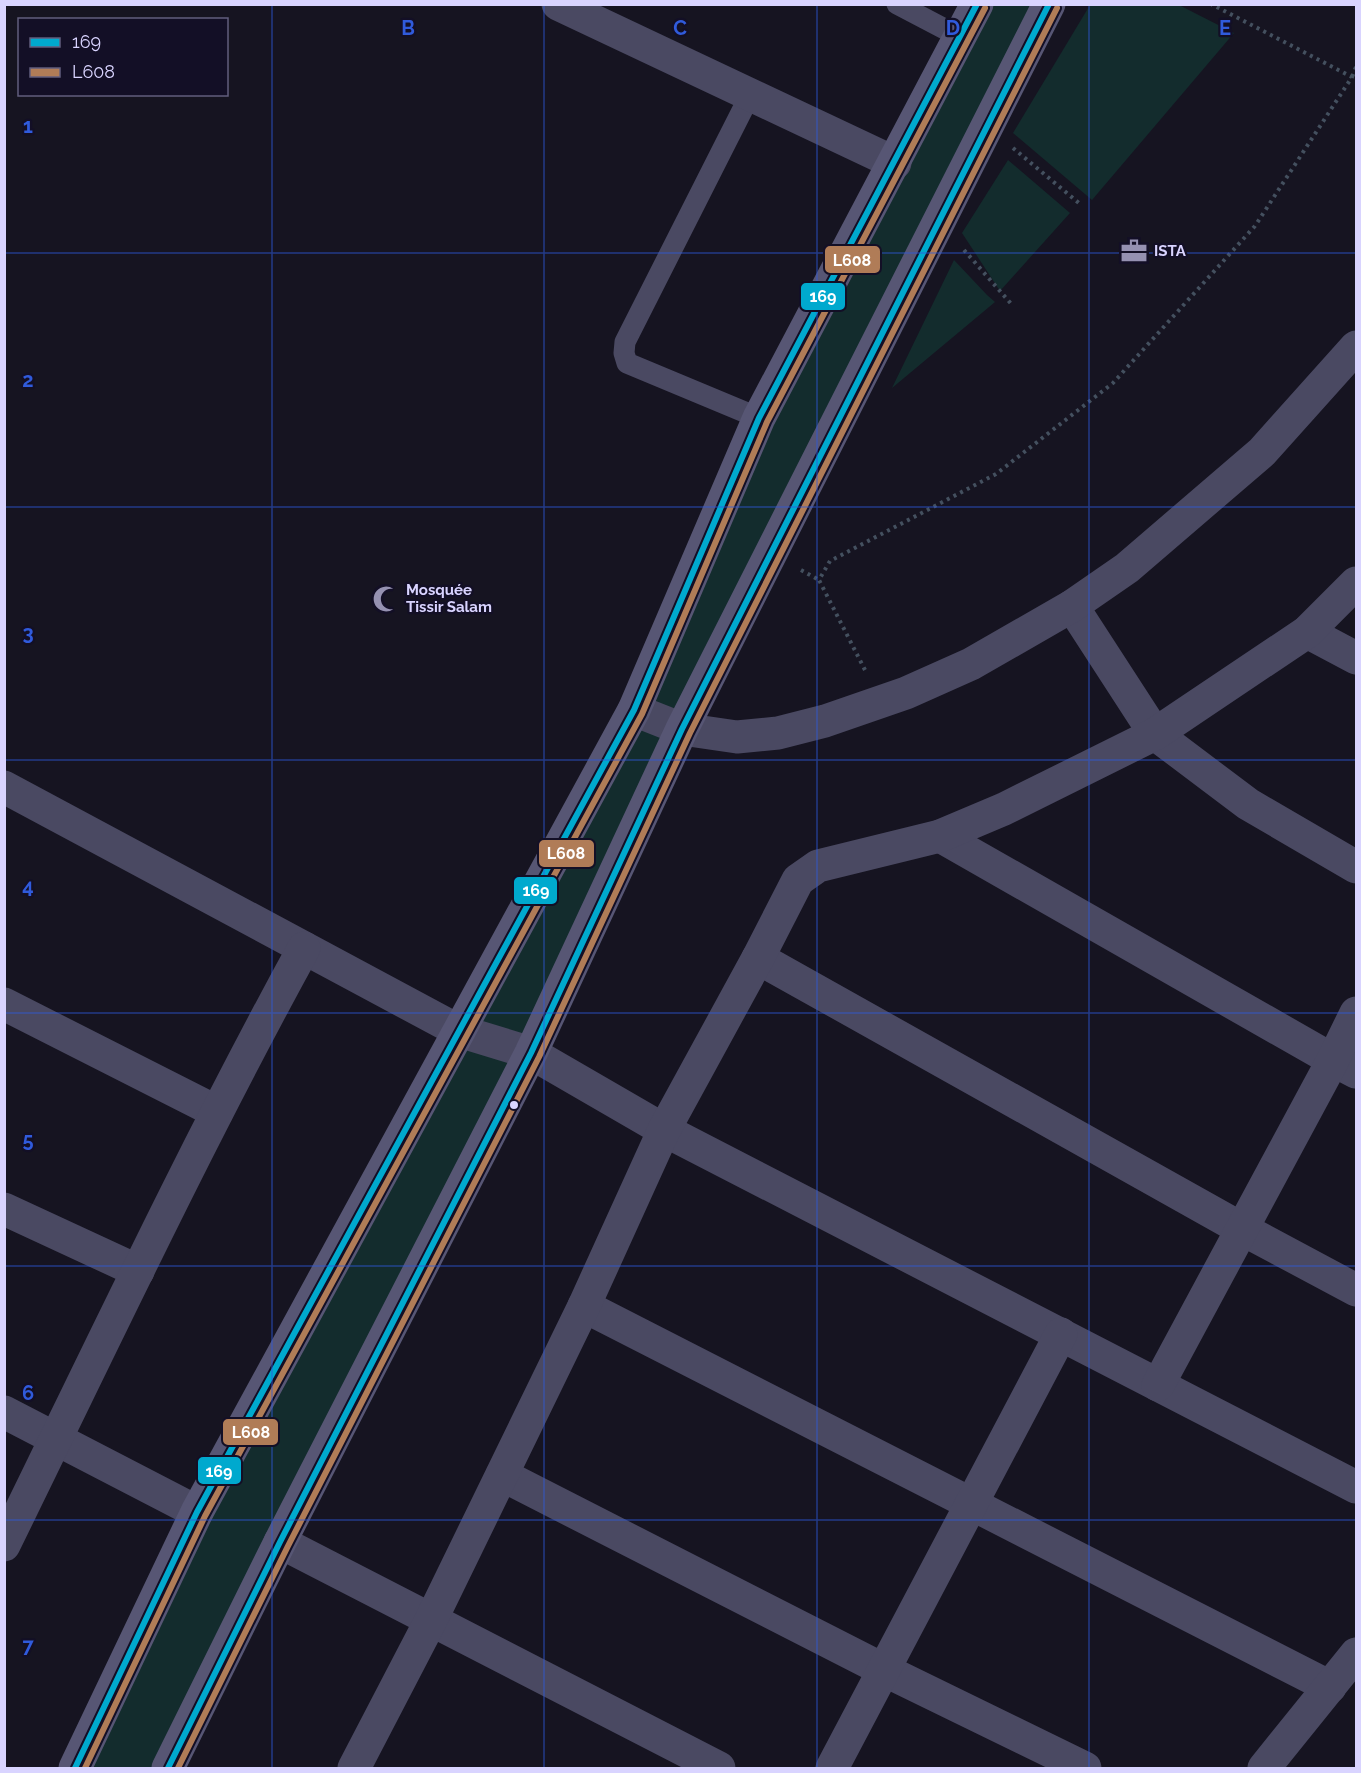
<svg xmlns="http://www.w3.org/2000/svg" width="1361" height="1773" viewBox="0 0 1361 1773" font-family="Raleway,sans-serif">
	<rect width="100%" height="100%" fill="#161421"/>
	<!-- green -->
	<g fill="#132c2d">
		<path d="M 955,5 L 1054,5 L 165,1768 L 72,1768 L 974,14 Z"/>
		<path d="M 1090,5 L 1179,5 L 1234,33 L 1092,200 L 1013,133 Z"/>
		<path d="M 1008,160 L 1070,213 L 1000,291 L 962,233 Z"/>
		<path d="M 954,260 L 987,295 L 995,302 L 892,388 Z"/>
	</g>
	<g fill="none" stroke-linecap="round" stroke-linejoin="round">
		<!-- path -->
		<g stroke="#44505f" stroke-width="4" stroke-dasharray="3 4.5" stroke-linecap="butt">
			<path d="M 1356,67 L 1352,77 L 1356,79"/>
			<path d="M 1013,148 L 1080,204"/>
			<path d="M 964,250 L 1013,306"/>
			<path d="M 801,570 L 819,580"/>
			<path d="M 865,670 L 819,580 L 830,561 L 996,474 L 1113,383 L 1255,226 L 1352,77 L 1211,4"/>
		</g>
		<!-- lane -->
		<g stroke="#4a4962" stroke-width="21">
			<path d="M 897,4 L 960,37"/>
			<path d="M 750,95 L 625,342 L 624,353 L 627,363 L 759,418"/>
		</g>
		<!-- street -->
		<g stroke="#4a4962" stroke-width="33">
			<path d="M 558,4 L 895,163"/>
			<path d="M 1072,606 L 1155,734 L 1248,804 L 1356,867"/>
			<path d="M 1307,632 L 1356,658"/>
			<path d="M 634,710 L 682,729 L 737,737 L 778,733 L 825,721 L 906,693 L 971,664 L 1072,606 L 1127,568 L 1262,452 L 1356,347"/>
			<path d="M 4,787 L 459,1031 L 531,1053 L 664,1130 L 1356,1487"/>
			<path d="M 940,836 L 1333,1060 L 1356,1072"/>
			<path d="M 758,958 L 1242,1229 L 1356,1290"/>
			<path d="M 4,1004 L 217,1112"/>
			<path d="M 4,1209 L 138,1271"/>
			<path d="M 584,1306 L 1330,1687"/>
			<path d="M 1158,1385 L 1333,1060 L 1356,1013"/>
			<path d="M 4,1412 L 197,1512"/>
			<path d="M 502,1475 L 884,1670 L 1085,1768"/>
			<path d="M 280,1542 L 719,1768"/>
			<path d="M 4,1545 C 102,1345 197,1143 304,948"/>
			<path d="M 354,1768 L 431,1620 L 584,1306 L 664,1130 L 758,958 L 798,880 L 818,866 L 940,836 L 1004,809 L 1155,734 L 1307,632 L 1356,583"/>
			<path d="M 832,1768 L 1061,1334"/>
			<path d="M 1264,1768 L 1356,1654"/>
		</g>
		<!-- secondary -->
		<g stroke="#575674" stroke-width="33">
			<path d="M 75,1768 L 197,1512 L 634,710 L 759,418 L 977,4"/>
			<path d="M 168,1768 L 280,1542 L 531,1053 L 682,729 L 1049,4"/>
		</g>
		<!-- bus-1 casing -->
		<g stroke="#130f26" stroke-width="10">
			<g id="bus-1">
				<path d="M 75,1768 L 197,1512 L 634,710 L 759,418 L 977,4"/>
				<path d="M 168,1768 L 280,1542 L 531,1053 L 682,729 L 1049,4"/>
			</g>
		</g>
		<!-- bus-2 casing -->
		<g stroke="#130f26" stroke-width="10">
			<g id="bus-2">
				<path d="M 85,1768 L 205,1516 L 642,714 L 767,422 L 985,8"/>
				<path d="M 178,1768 L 288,1546 L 539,1057 L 690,733 L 1057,8"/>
			</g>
		</g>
		<!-- bus-1 -->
		<use href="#bus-1" stroke="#00a9ce" stroke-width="6"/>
		<!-- bus-2 -->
		<use href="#bus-2" stroke="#b07c57" stroke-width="6"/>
	</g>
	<!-- grid -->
	<path fill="none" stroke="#305bdc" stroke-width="1.5" stroke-opacity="0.55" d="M 272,4 L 272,1768M 544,4 L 544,1768M 817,4 L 817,1768M 1089,4 L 1089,1768M 4,253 L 1356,253M 4,507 L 1356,507M 4,760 L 1356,760M 4,1013 L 1356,1013M 4,1266 L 1356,1266M 4,1520 L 1356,1520"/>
	<!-- icons -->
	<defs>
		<g id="office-bare" transform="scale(2.07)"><path d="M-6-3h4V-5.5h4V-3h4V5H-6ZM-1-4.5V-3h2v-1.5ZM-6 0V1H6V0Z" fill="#9591b1" stroke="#130f26" stroke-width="2.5" paint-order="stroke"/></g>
		<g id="mosque-bare" transform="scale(2.07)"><path d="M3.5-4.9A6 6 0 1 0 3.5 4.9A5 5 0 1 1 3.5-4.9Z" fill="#9591b1" stroke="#130f26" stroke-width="2.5" paint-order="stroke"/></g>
	</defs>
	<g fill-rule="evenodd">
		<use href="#office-bare" x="1134" y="251"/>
		<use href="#mosque-bare" x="386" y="599"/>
	</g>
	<!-- markers -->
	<circle fill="#d9d4ff" stroke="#130f26" stroke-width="2" cx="514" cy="1105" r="5"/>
	<g text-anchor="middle" stroke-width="4.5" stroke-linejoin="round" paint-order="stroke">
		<!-- poi labels -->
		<g font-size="15" font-weight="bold" fill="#d9d4ff" stroke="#130f26" text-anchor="start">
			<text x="1154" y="256">ISTA</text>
			<text x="406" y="595">Mosquée<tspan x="406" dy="17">Tissir Salam</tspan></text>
		</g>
	</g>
	<g font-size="20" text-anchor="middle" font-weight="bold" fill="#305bdc" stroke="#130f26" stroke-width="4.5" stroke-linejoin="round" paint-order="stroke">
		<text x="408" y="35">B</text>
		<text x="680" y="35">C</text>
		<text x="953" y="35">D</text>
		<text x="1225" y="35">E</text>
		<text x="28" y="133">1</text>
		<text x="28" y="387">2</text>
		<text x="28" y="640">3</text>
		<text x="28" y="893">4</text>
		<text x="28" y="1147">5</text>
		<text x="28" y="1400">6</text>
		<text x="28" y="1653">7</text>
	</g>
	<g stroke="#130f26" stroke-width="2">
		<rect x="824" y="245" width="57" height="29" rx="6" fill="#b07c57"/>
		<rect x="800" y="282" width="46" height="29" rx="6" fill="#00a9ce"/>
		<rect x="538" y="839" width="57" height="29" rx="6" fill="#b07c57"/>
		<rect x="513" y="876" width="45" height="29" rx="6" fill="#00a9ce"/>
		<rect x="222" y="1418" width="57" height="28" rx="6" fill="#b07c57"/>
		<rect x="197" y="1456" width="45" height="29" rx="6" fill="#00a9ce"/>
	</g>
	<g font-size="16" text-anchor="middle" font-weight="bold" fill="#fff">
		<text x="852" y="266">L608</text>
		<text x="823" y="302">169</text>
		<text x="566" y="859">L608</text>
		<text x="536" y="896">169</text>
		<text x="251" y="1438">L608</text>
		<text x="219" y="1477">169</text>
	</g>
	<!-- border -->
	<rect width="1361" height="1773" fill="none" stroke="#d9d4ff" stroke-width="12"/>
	<!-- legend -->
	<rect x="18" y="18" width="210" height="78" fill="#130f26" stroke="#625e7d" stroke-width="1.5"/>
	<rect x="30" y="38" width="30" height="9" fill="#00a9ce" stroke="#625e7d" stroke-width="1.5"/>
	<text x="72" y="48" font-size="18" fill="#d9d4ff">169</text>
	<rect x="30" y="68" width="30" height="9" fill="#b07c57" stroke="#625e7d" stroke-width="1.5"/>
	<text x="72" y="78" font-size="18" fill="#d9d4ff">L608</text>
</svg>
